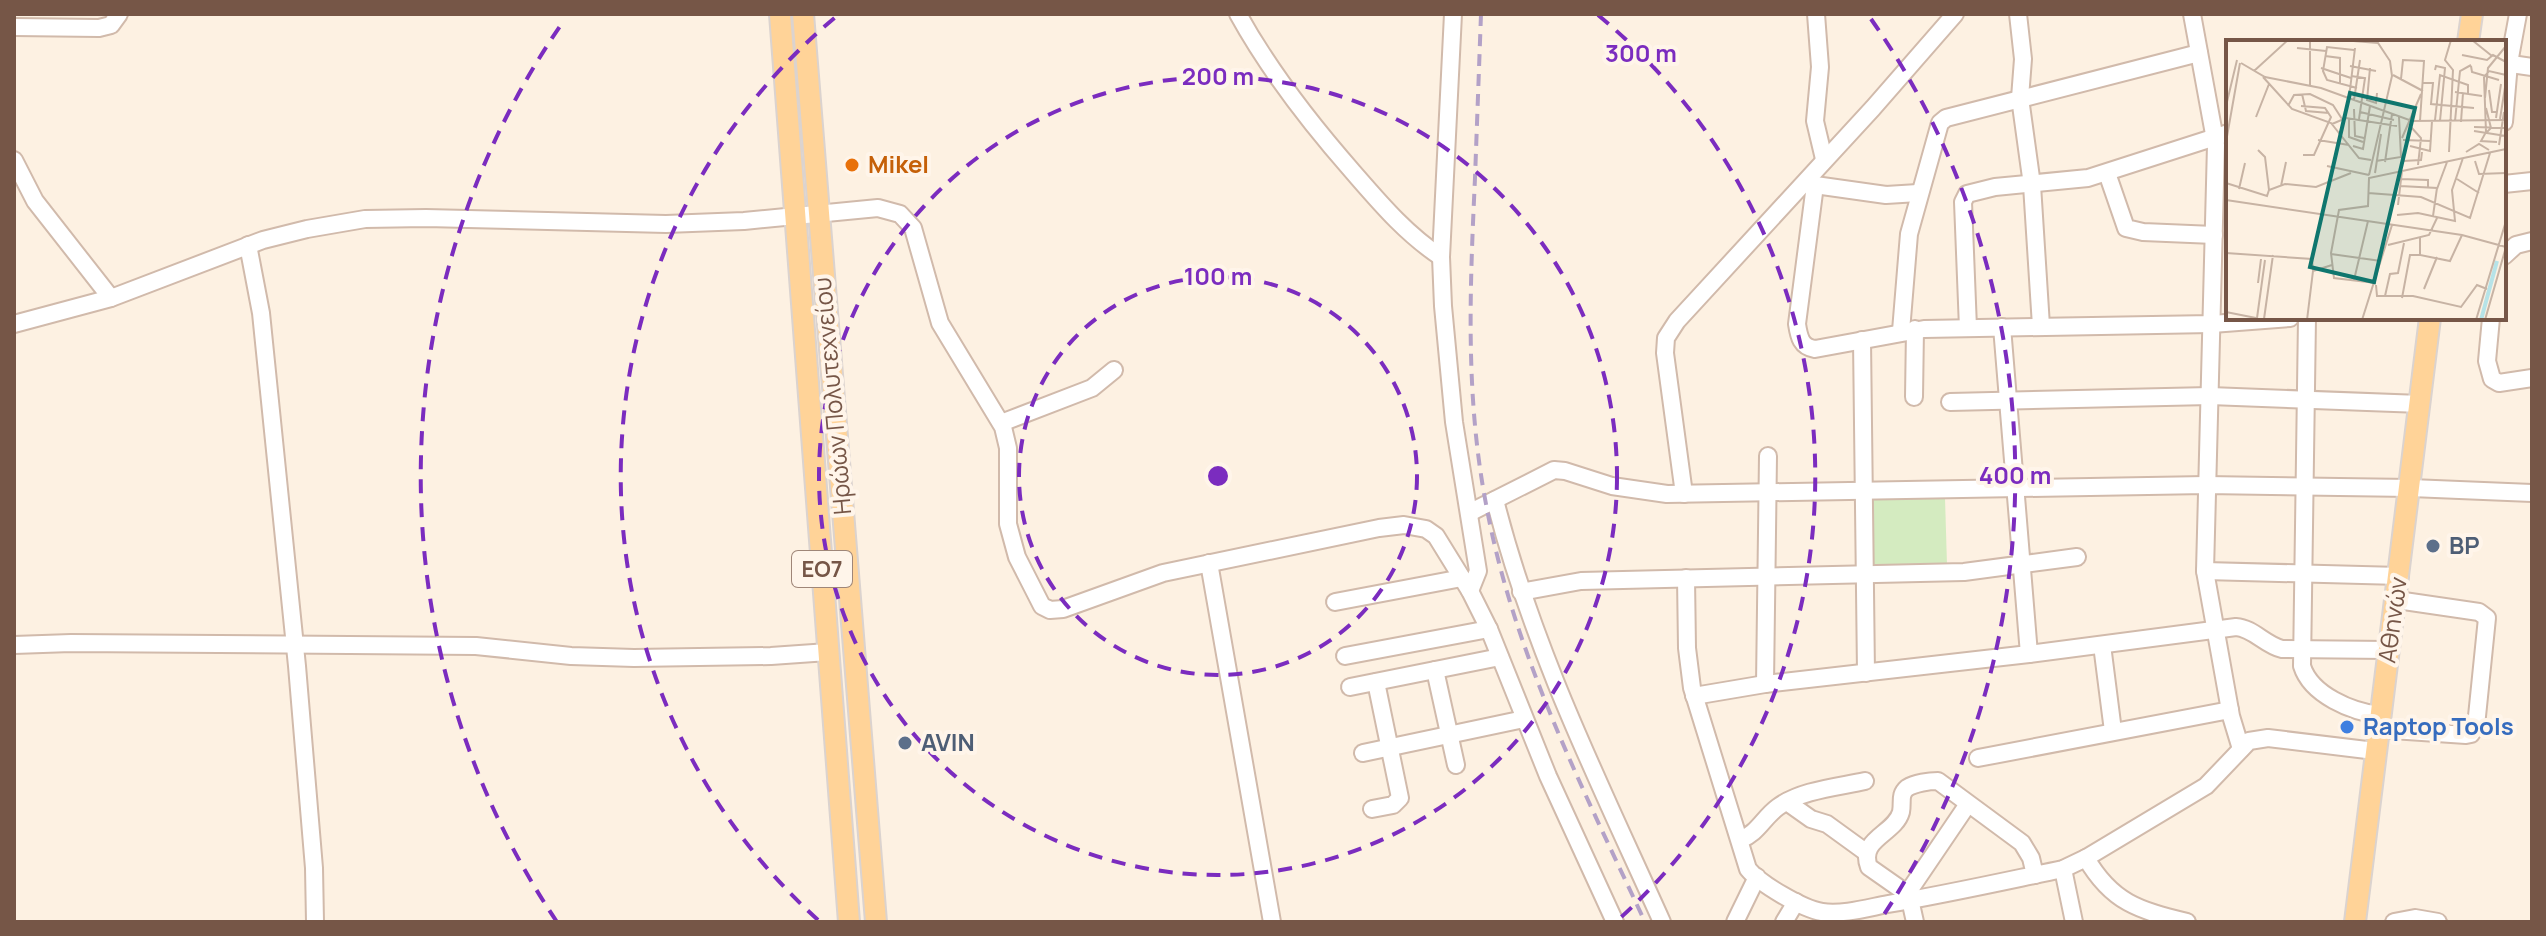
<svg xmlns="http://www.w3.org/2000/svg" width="2546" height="936" viewBox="0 0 2546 936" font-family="Manrope,sans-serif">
	<rect width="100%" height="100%" fill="#fdf1e2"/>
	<!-- green -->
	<path fill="#d4ebc0" d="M 1871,498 L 1945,498 L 1947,565 L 1872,564 Z"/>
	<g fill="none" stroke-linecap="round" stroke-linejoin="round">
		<!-- minor casing -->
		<g stroke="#d1baab" stroke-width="20">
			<g id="minor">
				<path d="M 1238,14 C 1270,72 1309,122 1353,172 C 1380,203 1406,234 1441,257"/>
				<path d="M 1453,14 L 1441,257 L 1443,306 L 1454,422 L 1478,571 L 1470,591"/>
				<path d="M 1816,14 L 1820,67 L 1815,121 L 1824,159"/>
				<path d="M 2018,14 L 2023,59 L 2020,98 L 2032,185 L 2041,326"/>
				<path d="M 2192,14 L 2216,145 L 2205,571 L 2231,716 L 2241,749"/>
				<path d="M 14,27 L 99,28 L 111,25 L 119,14"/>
				<path d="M 2504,63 L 2532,67"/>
				<path d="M 2504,122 L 2509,63 L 2518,14"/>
				<path d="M 14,160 L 35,201 L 111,298"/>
				<path d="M 2107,173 L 2126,228 L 2143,232 L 2214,235"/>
				<path d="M 1808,181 L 1815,185 L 1886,195 L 1918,193"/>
				<path d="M 2504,184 L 2532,181"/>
				<path d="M 1815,185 L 1797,324 C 1799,337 1801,347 1815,349 L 1924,329 L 2212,324 L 2290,318"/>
				<path d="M 248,245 L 261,313 L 297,666 L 314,868 L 315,922"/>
				<path d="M 2504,256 L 2516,245 L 2532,241"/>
				<path d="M 2307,318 L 2302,666 C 2311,695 2352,712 2380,715"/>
				<path d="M 2491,318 L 2487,361 L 2492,379 L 2499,383 L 2532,378"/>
				<path d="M 14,324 L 111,298 L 263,240 L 307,229 L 365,219 L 426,218 L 666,224 L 744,221 L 878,208 L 900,214 L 913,228 L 940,323 L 1003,427 L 1008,448 L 1008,524 L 1017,557 L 1042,606 L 1050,610 L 1063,609 L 1163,573 L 1379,528 L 1404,525 L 1426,529 L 1436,536 L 1470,591 L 1489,629 L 1548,776 L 1615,922"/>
				<path d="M 2002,327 L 2029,654"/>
				<path d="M 1968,328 L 1963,202 L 1967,194 L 1995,187 L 2088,178 L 2228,133"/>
				<path d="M 1901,331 L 1909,234 L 1940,123 L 1946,118 L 2199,53"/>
				<path d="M 1862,340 L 1866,673"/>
				<path d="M 1914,397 L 1915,329"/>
				<path d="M 1950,402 L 2210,396 L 2421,404"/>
				<path d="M 1001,423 L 1092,388 L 1114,370"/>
				<path d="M 1684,494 L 1665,353 L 1666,338 L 1677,321 L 1873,108 L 1955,14"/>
				<path d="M 1495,500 C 1533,650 1599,782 1662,922"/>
				<path d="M 1469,513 L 1554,470 L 1565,471 L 1612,486 L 1667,494 L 2206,485 L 2411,488 L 2532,493"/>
				<path d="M 1209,563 L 1272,922"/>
				<path d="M 2205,571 L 2400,576"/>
				<path d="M 1686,578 L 1687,648 L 1692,688 L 1748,869 C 1760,884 1803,909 1822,912 C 1843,915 1867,908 1888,904 C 1947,894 2005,881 2063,869 L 2086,858 L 2206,786 L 2249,741 L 2268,738 L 2375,751"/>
				<path d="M 1521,592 L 1581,581 L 1964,572 L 2077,557"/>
				<path d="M 1335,602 L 1462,578"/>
				<path d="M 14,645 L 71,643 L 476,646 L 571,656 L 634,658 L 771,656 L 828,652"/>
				<path d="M 2102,645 L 2113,731"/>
				<path d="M 1345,656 L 1489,629"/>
				<path d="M 1435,670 L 1456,765"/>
				<path d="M 1765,684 L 1768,456"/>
				<path d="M 1350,687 L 1500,657"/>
				<path d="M 1694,696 L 1765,684 L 2029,654 L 2236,627 C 2253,628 2265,645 2282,649 L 2389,650"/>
				<path d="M 2378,729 L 2466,735 L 2471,734 L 2476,726 L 2487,618 L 2479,612 L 2397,600"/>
				<path d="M 1363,753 L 1524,719"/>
				<path d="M 1978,758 L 2230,710"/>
				<path d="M 1787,802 L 1811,819 L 1827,824 L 1867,853"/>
				<path d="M 1372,809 L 1393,805 L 1400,798 L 1376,682"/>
				<path d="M 1740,840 C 1758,833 1763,818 1778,807 C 1801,790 1838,787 1865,781"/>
				<path d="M 2086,858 C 2112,903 2139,910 2187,922"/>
				<path d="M 2063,869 L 2074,922"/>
				<path d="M 1909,895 L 1869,867 C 1858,839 1895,834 1901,812 C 1903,802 1899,795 1907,788 C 1915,783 1929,781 1938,781 L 2022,843 L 2031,858 L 2035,875"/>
				<path d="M 1735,922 L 1757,877"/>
				<path d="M 1784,922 L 1796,902"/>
				<path d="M 1915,922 L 1909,895 L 1911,888 L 1968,804"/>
				<path d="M 2394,922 L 2415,918 L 2438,922"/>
			</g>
		</g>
		<!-- major casing -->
		<g stroke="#dbd3cf" stroke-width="24">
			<g id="major">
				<path d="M 780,14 L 849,922"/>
				<path d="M 803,14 L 876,922"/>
				<path d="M 2468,42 L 2472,14"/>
				<path d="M 2355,922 L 2430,318"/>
			</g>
		</g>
		<!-- minor -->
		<use href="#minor" stroke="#fff" stroke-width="16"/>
		<!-- major -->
		<use href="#major" stroke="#ffd398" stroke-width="20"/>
		<!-- rail -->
		<path stroke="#b3a1c7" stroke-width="4" stroke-dasharray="12 8" stroke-linecap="butt" d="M 1481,14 C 1479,69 1477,123 1475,178 C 1470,287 1465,395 1486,504 C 1513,652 1582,787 1645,922"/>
	</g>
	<!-- distance rings -->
	<g fill="none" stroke="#7b2cbf" stroke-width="4" stroke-dasharray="14 10">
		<circle cx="1218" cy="476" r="199"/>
		<circle cx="1218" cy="476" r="399"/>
		<path d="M818 920A598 598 0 0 1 838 15M1598 15A598 598 0 0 1 1618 920"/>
		<path d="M557 922A797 797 0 0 1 565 19M1871 19A797 797 0 0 1 1879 922"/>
	</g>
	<!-- markers -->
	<circle fill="#e8710a" stroke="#fff5ea" stroke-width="3" cx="852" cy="165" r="8"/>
	<g fill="#5c6f8a" stroke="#fff5ea" stroke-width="3">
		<circle cx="2433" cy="546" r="8"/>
		<circle cx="905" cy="743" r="8"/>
	</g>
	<circle fill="#3f7fe0" stroke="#fff5ea" stroke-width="3" cx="2347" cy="727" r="8"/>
	<g text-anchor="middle" stroke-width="8" stroke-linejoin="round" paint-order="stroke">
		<!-- shield labels -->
		<rect fill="#fff5ea" stroke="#9f8678" stroke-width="2" x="792" y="551" width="60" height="36" rx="6"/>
		<g font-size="22" font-weight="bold" fill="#765647">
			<text x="822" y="577">ΕΟ7</text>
		</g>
		<!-- food labels -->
		<g font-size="24" font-weight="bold" fill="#c56008" stroke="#fff5ea" text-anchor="start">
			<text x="868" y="173">Mikel</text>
		</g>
		<!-- street labels -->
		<g font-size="24" fill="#765647" stroke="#fff5ea">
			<text transform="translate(833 396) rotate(-95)" y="8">Ηρώων Πολυτεχνείου</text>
			<text transform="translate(2393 620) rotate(-82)" y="8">Αθηνών</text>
		</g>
		<!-- service labels -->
		<g font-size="24" font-weight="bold" fill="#4e5e75" stroke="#fff5ea" text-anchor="start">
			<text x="2449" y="554">BP</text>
			<text x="921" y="751">AVIN</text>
		</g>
		<!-- shop labels -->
		<g font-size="24" font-weight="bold" fill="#366cbe" stroke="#fff5ea" text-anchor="start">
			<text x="2363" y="735">Raptop Tools</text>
		</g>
	</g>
	<!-- overview -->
	<g transform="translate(2226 40)">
		<rect width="280" height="280" fill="#fdf1e2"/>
		<path fill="none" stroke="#b6e3e8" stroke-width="4" d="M 255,280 L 271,221"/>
		<path fill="none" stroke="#c7b3a4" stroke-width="2" d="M 84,0 L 84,46M 115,0 L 152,3 L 164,21 L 166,36 L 143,135M 246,0 L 266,16M 71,8 L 100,11M 128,10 L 101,7 L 97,31 L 101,40 L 131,48M 236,15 L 261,20 L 267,15 L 280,22M 99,16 L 114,18 L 114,44M 15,23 L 39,37 L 95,48 L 186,81 L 280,80M 124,26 L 150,31M 245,26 L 246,32 L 273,40M 95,28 L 125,38M 144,28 L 141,60 L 150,63 L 151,53M 209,30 L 210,26 L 219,28 L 214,81M 28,31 L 62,0M 167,35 L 197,51M 125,36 L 139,38 L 133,79M 37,37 L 66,69 L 105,83 L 133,118 L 145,120M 175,39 L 177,20 L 198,21 L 194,81M 197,43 L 207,43 L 205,64 L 248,68M 263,50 L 266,72 L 270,72M 229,52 L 256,56M 76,54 L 80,71 L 103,73M 123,58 L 129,8M 259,58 L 262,28 L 280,6M 128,60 L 134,20M 0,66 L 11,20M 62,66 L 68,55 L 84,54 L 107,65 L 116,79M 75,66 L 99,68 L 105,77 L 88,115 L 77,115M 260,68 L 265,88 L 260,93M 128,69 L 129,96 L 138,98M 134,72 L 168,80M 30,77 L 43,44M 123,78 L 123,97 L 137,102M 270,78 L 275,44M 274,79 L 280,41M 209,80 L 214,35 L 242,45 L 242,54M 229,81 L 234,31 L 245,25M 235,82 L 237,53M 106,84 L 120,78 L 171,86M 185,87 L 195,98 L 192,125M 248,87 L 280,88M 248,91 L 280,96M 176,98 L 195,54M 92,100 L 123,105M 177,100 L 205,101M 0,102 L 14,23M 271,102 L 255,101 L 260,92 L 258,37 L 263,31 L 280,35M 273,105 L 278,72M 127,106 L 137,109 L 144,66M 184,106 L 204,111 L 206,81M 32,110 L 39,117 L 43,150M 223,112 L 227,30 L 219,20 L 225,0M 240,112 L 253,104 L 263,110M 150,121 L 175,117 L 173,77M 177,121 L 195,120 L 196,112M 249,121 L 253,134 L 280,133M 159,122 L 166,74M 101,126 L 143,135M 149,133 L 155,94M 175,139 L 202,140 L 202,148M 231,139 L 253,153M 0,143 L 41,156 L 43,150 L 59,144 L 90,147 L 125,133M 55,146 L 60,122M 174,146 L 211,148 L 207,176M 13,149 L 19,123M 211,149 L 221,122M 142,153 L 195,157 L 244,178 L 264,113M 0,160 L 236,195 L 280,207M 172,165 L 176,131M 171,175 L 192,173 L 229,181 L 226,150 L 237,118M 194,198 L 194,215 L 224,221 L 236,195M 162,205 L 203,195 L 211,178M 0,213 L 86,219 L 87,230M 105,214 L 155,221M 128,240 L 142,181M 32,243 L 35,219M 150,243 L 108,238 L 105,213 L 113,170 L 142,166 L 143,138 L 280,109M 150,245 L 151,256 L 187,256 L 235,267 L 251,245 L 261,249M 198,249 L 211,217M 159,256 L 164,234 L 172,233 L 178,203M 176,258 L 184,215 L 194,215M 0,272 L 30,278M 31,278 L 39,220M 38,279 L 47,215M 81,280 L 87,231 L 106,225M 136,280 L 166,185M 250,280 L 280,181M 259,280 L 280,207"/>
		<path fill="#0f766e" fill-opacity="0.15" stroke="#0f766e" stroke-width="4" d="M 124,53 L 189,68 L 148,242 L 84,227 Z"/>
		<rect width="280" height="280" fill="none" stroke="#765647" stroke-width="4"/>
	</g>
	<circle cx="1218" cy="476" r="12" fill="#7b2cbf" stroke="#fff5ea" stroke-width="4"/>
	<g font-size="24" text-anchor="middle" font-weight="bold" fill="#7b2cbf" stroke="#fff5ea" stroke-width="8" stroke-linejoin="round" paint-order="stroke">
		<text x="1641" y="62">300 m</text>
		<text x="1218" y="85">200 m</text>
		<text x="1218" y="285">100 m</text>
		<text x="2015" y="484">400 m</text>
	</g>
	<!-- border -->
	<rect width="2546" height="936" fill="none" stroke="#765647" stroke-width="32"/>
</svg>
